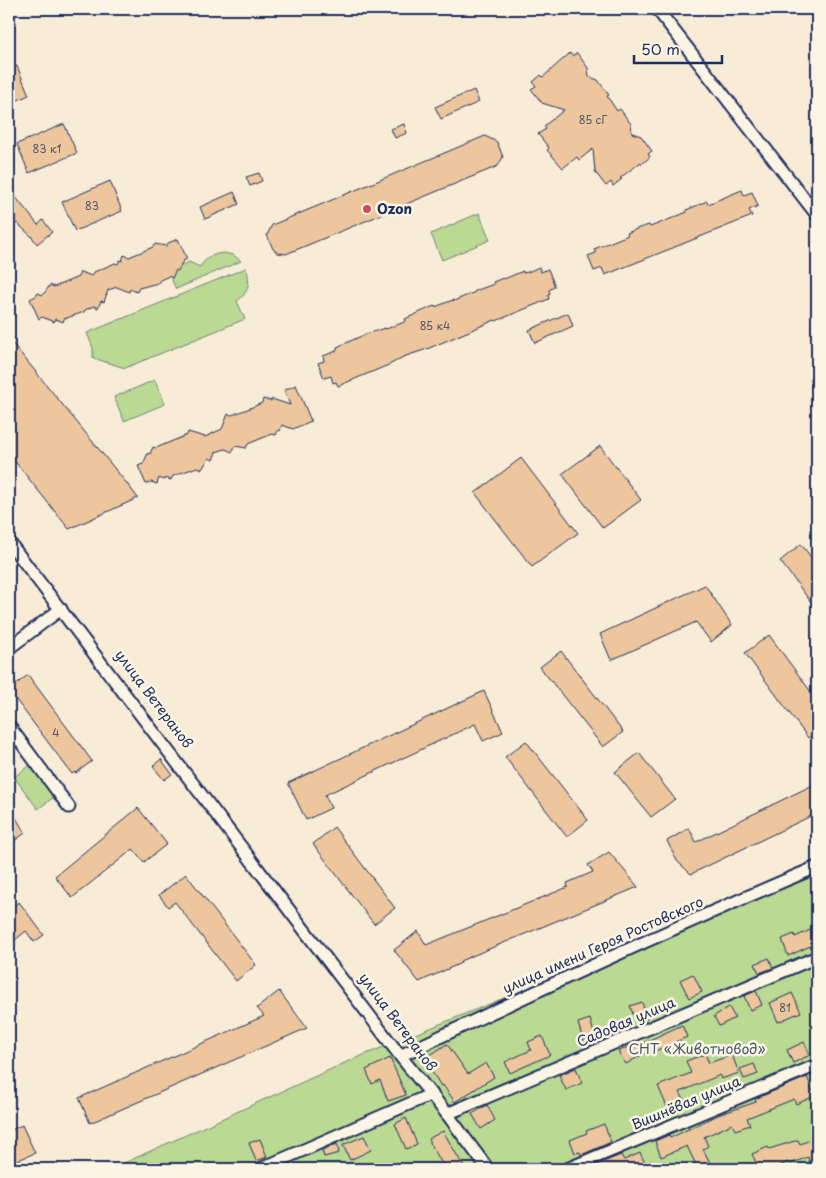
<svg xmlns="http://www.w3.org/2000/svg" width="826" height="1178" viewBox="0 0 826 1178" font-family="'Playpen Sans',sans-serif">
	<rect width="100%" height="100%" fill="#f9ecd7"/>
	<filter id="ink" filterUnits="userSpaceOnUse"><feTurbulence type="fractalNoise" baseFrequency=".02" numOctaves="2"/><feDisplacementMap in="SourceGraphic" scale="10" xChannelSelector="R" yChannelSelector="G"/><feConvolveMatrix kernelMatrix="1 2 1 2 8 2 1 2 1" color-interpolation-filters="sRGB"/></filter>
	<g filter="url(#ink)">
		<!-- green -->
		<g fill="#bad992" stroke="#6a8478">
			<path d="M 479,213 L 490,240 L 442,260 L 431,234 Z"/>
			<path d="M 224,253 L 233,255 L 241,261 L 176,289 L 168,272 L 189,262 L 200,267 C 205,258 213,254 224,253 Z"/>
			<path d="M 246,268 C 251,281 249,293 237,301 L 245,319 L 125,368 L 93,358 L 93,348 L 87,333 Z"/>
			<path d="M 155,380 L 165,404 L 124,421 L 114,397 Z"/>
			<path d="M 30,765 L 54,797 L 38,809 L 14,777 Z"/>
			<path d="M 817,871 L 817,1169 L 111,1169 L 349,1061 Z"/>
		</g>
		<!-- building -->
		<g fill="#edc69d" stroke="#1b2f5e">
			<path d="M 570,53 L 572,56 L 577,53 L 588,68 L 589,77 L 598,80 L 609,95 L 607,96 L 617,111 L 620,109 L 631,124 L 632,133 L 641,136 L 652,151 L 648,154 L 650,157 L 642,164 L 641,162 L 620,178 L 622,179 L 613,186 L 611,182 L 606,186 L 595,172 L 593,149 L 579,160 L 577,157 L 563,168 L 547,150 L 549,148 L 538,134 L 546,129 L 544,126 L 564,110 L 542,103 L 531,89 L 536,86 L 533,82 L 541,75 L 543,77 Z"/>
			<path d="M 17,66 L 29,95 L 9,104 L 9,69 Z"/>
			<path d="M 474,90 L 479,102 L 441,119 L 435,107 Z"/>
			<path d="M 64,124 L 77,153 L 29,173 L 17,144 Z"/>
			<path d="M 404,124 L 407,133 L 395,138 L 391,129 Z"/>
			<path d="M 485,136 L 497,142 L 503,157 L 498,166 L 286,254 L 278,253 L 273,249 L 267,235 L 272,225 Z"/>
			<path d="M 259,173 L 262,181 L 250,186 L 246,177 Z"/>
			<path d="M 110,181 L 122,211 L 75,231 L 62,202 Z"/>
			<path d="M 742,190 L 744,195 L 752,192 L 758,206 L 749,210 L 752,216 L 605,275 L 602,268 L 594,271 L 588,256 L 596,253 L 594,249 L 628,235 L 627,233 L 639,228 L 649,225 L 650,227 L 663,222 L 687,212 L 686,210 L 696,206 L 707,201 L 708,204 Z"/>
			<path d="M 234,192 L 239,204 L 205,219 L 200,207 Z"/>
			<path d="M 14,195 L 38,225 L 43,220 L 52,232 L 37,244 L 32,237 L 17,223 L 13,226 L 9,221 L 9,199 Z"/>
			<path d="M 178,239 L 187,259 L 183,261 L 178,271 L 176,270 L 172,278 L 169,276 L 160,280 L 158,283 L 139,288 L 137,292 L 130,289 L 129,292 L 117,287 L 108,290 L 104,302 L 101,301 L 98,308 L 94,306 L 85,310 L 84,312 L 64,319 L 63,322 L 55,319 L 54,322 L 42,317 L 39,319 L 30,299 L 36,296 L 38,293 L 43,295 L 50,285 L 54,287 L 78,277 L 80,272 L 92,276 L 94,272 L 115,263 L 118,264 L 120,260 L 122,261 L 124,255 L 129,257 L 153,247 L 155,244 L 166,246 L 168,243 Z"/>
			<path d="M 539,267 L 541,272 L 548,269 L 554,284 L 554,287 L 549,290 L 550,294 L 548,295 L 549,299 L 496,321 L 495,320 L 427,349 L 403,357 L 391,364 L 338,386 L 336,382 L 333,383 L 331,376 L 324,378 L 318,363 L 324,361 L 323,356 L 334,352 L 338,349 L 337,347 L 366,334 L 385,328 L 386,329 L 402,323 L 406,321 L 405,319 L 434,306 L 435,307 L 453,300 L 454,301 L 475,292 L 475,291 L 494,284 L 493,282 L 503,278 L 504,279 L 523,271 L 523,273 L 528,272 Z"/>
			<path d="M 568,313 L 573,326 L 535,343 L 529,330 Z"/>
			<path d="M 9,339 L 128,485 L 138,498 L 69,529 L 9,454 Z"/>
			<path d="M 296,385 L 311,421 L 293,429 L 282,425 L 280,431 L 278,430 L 276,435 L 272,434 L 248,444 L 246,448 L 235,446 L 232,452 L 225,449 L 216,452 L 213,460 L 209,458 L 202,469 L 197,467 L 173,476 L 171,480 L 166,478 L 164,480 L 159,478 L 157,484 L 151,482 L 146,484 L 138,466 L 143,464 L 148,453 L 150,454 L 153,447 L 156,448 L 187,435 L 188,432 L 205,437 L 222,429 L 228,414 L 232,415 L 250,408 L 262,403 L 263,399 L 271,401 L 272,399 L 290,405 L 284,390 Z"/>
			<path d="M 600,446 L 641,500 L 603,528 L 562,474 Z"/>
			<path d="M 521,458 L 578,533 L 532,567 L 475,493 Z"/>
			<path d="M 801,544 L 817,565 L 817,610 L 780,561 Z"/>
			<path d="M 705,585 L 732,625 L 711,642 L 696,622 L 611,660 L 600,634 Z"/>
			<path d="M 769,635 L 817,700 L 817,731 L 808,738 L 745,653 Z"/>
			<path d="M 561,651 L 623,732 L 603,747 L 540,667 Z"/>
			<path d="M 28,675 L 92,761 L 76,773 L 75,772 L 72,774 L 10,692 L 13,690 L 11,688 Z"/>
			<path d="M 484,691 L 503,732 L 483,741 L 475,724 L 325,795 L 331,808 L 306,820 L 288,783 Z"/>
			<path d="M 526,741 L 588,820 L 567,837 L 505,757 Z"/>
			<path d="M 639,753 L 675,799 L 651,817 L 615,772 Z"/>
			<path d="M 161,759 L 172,774 L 164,780 L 153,766 Z"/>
			<path d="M 817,783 L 817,813 L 691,874 L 677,861 L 667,841 L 689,828 L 696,842 Z"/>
			<path d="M 9,806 L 25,833 L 9,845 Z"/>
			<path d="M 138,808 L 167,844 L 144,862 L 133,849 L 72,898 L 55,876 Z"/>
			<path d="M 334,827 L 395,908 L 374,924 L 313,844 Z"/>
			<path d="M 609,852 L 638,887 L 460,961 L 461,963 L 419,982 L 394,950 L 418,931 L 426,945 L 568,887 L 567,883 L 593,872 L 588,865 Z"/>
			<path d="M 186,874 L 256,965 L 236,981 L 175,902 L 168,907 L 159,895 Z"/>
			<path d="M 19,902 L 44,935 L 34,942 L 26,931 L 9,945 L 9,909 Z"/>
			<path d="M 817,927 L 817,943 L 788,956 L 782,939 L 794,934 L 795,937 Z"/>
			<path d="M 769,958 L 773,968 L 759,973 L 755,964 Z"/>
			<path d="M 693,974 L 702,992 L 689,998 L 680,980 Z"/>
			<path d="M 279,991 L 307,1028 L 90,1123 L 79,1098 L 264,1016 L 257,1008 Z"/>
			<path d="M 756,991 L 762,1005 L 750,1010 L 744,996 Z"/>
			<path d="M 792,993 L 801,1012 L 778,1022 L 770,1003 Z"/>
			<path d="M 642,1002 L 647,1019 L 636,1022 L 630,1006 Z"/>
			<path d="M 729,1007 L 735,1018 L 719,1026 L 714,1016 Z"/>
			<path d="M 590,1019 L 595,1037 L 583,1040 L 578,1023 Z"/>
			<path d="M 682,1025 L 687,1037 L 646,1055 L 645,1053 L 626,1064 L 618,1052 L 629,1046 L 630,1049 Z"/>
			<path d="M 542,1036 L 550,1055 L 510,1073 L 505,1062 L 531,1050 L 528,1042 Z"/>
			<path d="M 804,1042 L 810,1055 L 793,1063 L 787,1050 Z"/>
			<path d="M 447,1044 L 468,1074 L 486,1063 L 494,1077 L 455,1102 L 443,1085 L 441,1086 L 424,1059 Z"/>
			<path d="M 705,1054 L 709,1063 L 732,1055 L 739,1073 L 721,1079 L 720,1075 L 680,1092 L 685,1102 L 668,1109 L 658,1086 L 691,1073 L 686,1061 Z"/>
			<path d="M 390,1058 L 406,1095 L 388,1101 L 380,1080 L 372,1084 L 366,1070 Z"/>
			<path d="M 754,1064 L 758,1074 L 744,1079 L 740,1069 Z"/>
			<path d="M 576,1068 L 582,1083 L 566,1090 L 559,1075 Z"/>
			<path d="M 807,1077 L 815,1096 L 796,1104 L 794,1099 L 747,1118 L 750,1125 L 735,1130 L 732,1124 L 704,1137 L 708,1146 L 703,1149 L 713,1169 L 698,1169 L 687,1146 L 661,1157 L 655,1141 L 669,1135 L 670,1138 L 718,1115 L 756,1102 L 755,1099 Z"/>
			<path d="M 487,1105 L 495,1120 L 481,1129 L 472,1114 Z"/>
			<path d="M 406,1118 L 417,1144 L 406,1149 L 395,1124 Z"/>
			<path d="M 604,1124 L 611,1142 L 581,1155 L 580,1152 L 575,1153 L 570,1140 L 587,1133 L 586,1131 Z"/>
			<path d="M 22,1125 L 35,1153 L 9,1164 L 9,1131 Z"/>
			<path d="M 443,1131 L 465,1169 L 445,1169 L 428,1139 Z"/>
			<path d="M 364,1136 L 371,1150 L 350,1160 L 343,1145 Z"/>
			<path d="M 815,1138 L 817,1144 L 817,1160 L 810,1163 L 808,1157 L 790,1164 L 788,1162 L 772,1169 L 759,1169 L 752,1154 L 768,1147 L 769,1149 L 798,1140 L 800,1144 Z"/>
			<path d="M 260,1139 L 267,1157 L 256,1161 L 249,1143 Z"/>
			<path d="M 337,1144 L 339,1153 L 324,1157 L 322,1150 Z"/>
			<path d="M 640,1153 L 646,1165 L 636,1169 L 588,1168 L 621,1155 L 624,1160 Z"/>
		</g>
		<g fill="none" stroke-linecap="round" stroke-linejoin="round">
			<!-- minor casing -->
			<g stroke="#1b2f5e" stroke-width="15">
				<g id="minor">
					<path d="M 657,9 L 817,215"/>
					<path d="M 9,542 L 401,1057 L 447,1114 L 488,1169"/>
					<path d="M 9,648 L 61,609"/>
					<path d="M 9,726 L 69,807"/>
					<path d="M 404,1054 C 540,989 678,925 817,867"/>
					<path d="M 447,1114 L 817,957"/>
					<path d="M 260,1169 L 432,1094"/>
					<path d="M 567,1169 L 817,1065"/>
					<path d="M 816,1169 L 817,1169"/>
				</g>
			</g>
			<!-- minor -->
			<use href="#minor" stroke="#fcf5e5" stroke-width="11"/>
		</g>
	</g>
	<!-- markers -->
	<circle fill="#d1495b" stroke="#fcf5e5" stroke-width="2" cx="367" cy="209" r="5"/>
	<g text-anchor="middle" stroke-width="5" stroke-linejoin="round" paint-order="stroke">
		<!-- number labels -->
		<g font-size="11" fill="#50556e">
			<text x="593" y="124">85 сГ</text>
			<text x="47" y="153">83 к1</text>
			<text x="92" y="210">83</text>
			<text x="435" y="330">85 к4</text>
			<text x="56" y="737">4</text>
			<text x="785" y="1012">81</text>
		</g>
		<!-- poi labels -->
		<g font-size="14" font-weight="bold" fill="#1b2f5e" stroke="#fcf5e5" text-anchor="start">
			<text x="377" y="214">Ozon</text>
		</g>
		<!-- street labels -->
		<g font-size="14" fill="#1b2f5e" stroke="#fcf5e5">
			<text transform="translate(154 699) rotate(53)" y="5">улица Ветеранов</text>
			<text transform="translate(603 945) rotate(-24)" y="5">улица имени Героя Ростовского</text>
			<text transform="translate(398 1022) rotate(53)" y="5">улица Ветеранов</text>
			<text transform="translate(626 1022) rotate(-23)" y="5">Садовая улица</text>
			<text transform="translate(686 1103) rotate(-23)" y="5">Вишнёвая улица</text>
		</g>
		<!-- park labels -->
		<g font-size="14" fill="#435a6b" stroke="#fcf5e5">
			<text x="697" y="1054">СНТ «Животновод»</text>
		</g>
	</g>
	<!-- margin -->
	<rect width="826" height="1178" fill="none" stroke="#fcf5e5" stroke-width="30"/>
	<rect x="15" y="15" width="796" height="1148" fill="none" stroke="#1b2f5e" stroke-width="2" filter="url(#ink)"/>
	<!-- scale -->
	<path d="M634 55v8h88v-8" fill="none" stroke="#1b2f5e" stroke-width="2.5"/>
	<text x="641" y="55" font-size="15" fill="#1b2f5e" stroke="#fcf5e5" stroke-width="4" paint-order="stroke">50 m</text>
</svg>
